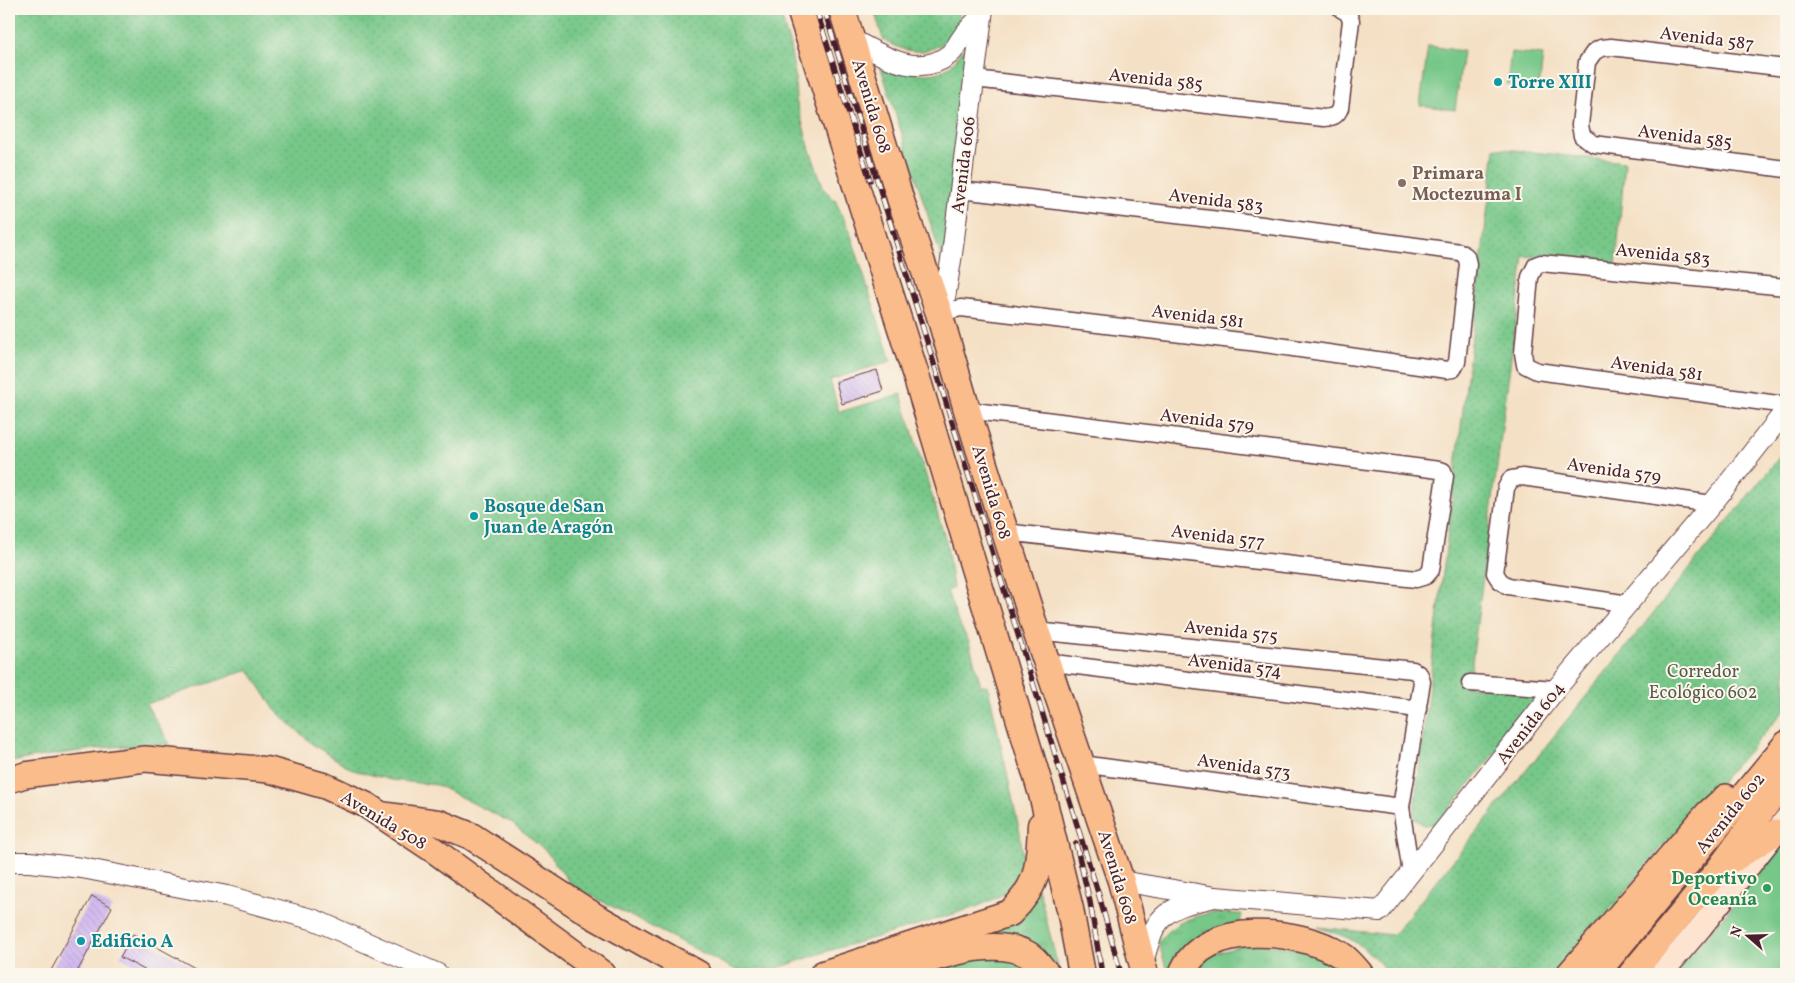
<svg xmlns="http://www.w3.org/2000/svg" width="1795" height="983" viewBox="0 0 1795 983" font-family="Vollkorn,serif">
	<defs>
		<pattern id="grass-tufts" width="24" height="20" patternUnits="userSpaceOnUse" patternTransform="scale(1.25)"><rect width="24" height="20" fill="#77c789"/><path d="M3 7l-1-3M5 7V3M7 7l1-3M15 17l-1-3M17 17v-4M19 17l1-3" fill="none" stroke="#68aa76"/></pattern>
		<pattern id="park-dots" width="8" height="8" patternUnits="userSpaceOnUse" patternTransform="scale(1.25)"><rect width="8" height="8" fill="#77c789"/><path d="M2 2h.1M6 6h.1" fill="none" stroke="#68aa76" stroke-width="1.8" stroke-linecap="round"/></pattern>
		<pattern id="building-back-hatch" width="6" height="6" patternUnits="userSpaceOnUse" patternTransform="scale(1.25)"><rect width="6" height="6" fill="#cdb4f1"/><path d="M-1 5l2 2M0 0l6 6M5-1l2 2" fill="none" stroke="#b29acf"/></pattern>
	</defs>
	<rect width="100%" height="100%" fill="#fbf7ec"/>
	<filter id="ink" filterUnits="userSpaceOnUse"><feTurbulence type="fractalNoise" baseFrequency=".02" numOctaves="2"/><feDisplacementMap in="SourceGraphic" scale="10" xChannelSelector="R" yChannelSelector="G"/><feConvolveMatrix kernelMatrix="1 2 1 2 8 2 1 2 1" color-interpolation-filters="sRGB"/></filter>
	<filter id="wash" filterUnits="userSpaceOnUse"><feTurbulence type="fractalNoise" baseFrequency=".0096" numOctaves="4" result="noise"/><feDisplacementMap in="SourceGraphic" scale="20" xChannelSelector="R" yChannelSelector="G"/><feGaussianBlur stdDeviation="1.12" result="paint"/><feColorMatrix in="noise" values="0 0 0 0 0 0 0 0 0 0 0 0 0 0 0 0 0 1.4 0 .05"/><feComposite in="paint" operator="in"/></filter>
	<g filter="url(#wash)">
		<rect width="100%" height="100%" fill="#f4e0c5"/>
		<!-- grass -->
		<g fill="url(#grass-tufts)" stroke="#60735a">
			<path d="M 1039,890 L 1058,967 L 1037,949 L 971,938 Z"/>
			<path d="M 1211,913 L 1242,914 L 1240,923 L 1178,958 L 1168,974 L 1158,941 C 1175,923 1187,918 1211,913 Z"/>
			<path d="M 1250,943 L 1307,950 L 1348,974 L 1195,974 L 1208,956 Z"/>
			<path d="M 981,954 L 1015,959 L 1031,974 L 917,974 Z"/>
		</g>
		<!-- park -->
		<g fill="url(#park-dots)" stroke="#60735a">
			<path d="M 9,9 L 779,9 L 790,46 L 795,77 L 796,100 L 810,150 L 824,189 L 835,200 L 850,232 L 891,361 L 830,380 L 839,412 L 901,394 L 947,545 L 953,588 L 947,591 L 957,619 L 969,642 L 981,686 L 988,686 L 1020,833 L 1023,856 L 1022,871 L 1018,882 L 1009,891 L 996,898 L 976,907 L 918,925 L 831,950 L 775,969 L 738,971 L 572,886 L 546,851 L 510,822 L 437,785 L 391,780 L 353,770 L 312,744 L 275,710 L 249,670 L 146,704 L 170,744 L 110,747 L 30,758 L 9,763 Z"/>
			<path d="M 874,9 L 960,9 L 957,34 C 930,54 913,58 883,39 Z"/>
			<path d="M 972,35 L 944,266 L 879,62 C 902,69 932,84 952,64 C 960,56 966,44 972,35 Z"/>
			<path d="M 1495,148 L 1625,162 L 1616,264 L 1524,256 L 1469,686 L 1543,694 L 1437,824 L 1424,825 L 1413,818 Z"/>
			<path d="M 1786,449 L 1786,709 L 1660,850 L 1557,974 L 1387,974 C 1382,962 1360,944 1348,938 C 1339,934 1328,931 1318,927 L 1393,935 Z"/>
		</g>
		<!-- garden -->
		<g fill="#77c789" stroke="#60735a">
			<path d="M 1428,46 L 1463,51 L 1455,110 L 1420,105 Z"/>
			<path d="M 1511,52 L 1543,55 L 1539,88 L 1507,84 Z"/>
			<path d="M 1786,842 L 1786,974 L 1675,974 Z"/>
		</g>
		<g id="blocks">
			<!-- building -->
			<g fill="url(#building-back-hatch)">
				<path d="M 877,370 L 883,391 L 842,404 L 836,382 Z"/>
				<path d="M 92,896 L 112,907 L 76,974 L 49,974 Z"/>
				<path d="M 133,934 L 206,974 L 152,974 L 120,957 Z"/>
			</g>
		</g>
	</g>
	<g filter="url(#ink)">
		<use href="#blocks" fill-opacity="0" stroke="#643c42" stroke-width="1"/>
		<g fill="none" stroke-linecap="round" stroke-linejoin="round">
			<!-- minor casing -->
			<g stroke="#643c42" stroke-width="19">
				<g id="minor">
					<path d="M 1786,68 L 1611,47 L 1601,48 L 1594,52 L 1587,62 L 1580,125 L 1582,136 L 1594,144 L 1786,169"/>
					<path d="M 974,79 L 1324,118 C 1333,117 1337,116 1340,108 L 1351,21 L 1348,13 L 1341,9"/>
					<path d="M 1786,287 L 1541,263 L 1536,265 L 1530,277 L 1523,353 L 1525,365 L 1537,371 L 1786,405"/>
					<path d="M 939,313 L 961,308 L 1258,343 L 1447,370 L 1453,369 L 1457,362 L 1468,264 L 1466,256 L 1460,252 L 1262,225 L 960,190"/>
					<path d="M 967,410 L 1439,470 L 1443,471 L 1445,476 L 1431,570 L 1426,576 L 1416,579 L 1005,532"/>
					<path d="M 1629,604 L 1508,586 L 1500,581 L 1495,573 L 1506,488 L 1511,479 L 1522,477 L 1712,504"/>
					<path d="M 1036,631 L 1413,670 L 1420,675 L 1422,682 L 1401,807 L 1411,873"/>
					<path d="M 1046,662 L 1418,709"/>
					<path d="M 1470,683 L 1556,689"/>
					<path d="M 1081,764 L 1401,807"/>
				</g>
			</g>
			<!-- tertiary casing -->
			<g stroke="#643c42" stroke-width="22">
				<g id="tertiary">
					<path d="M 851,39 C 882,55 918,80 950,54 C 956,49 959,41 964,35 C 969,28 976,22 982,15"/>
					<path d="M 939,313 L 945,298 L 952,254 L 983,9"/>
					<path d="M 9,862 L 30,862 L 82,868 L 227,896 L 315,920 L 438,974"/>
					<path d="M 1121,881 L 1215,897 L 1380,911 L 1556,689 L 1712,504 L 1786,410"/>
					<path d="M 1143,963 C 1155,916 1163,908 1211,898"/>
				</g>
			</g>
			<!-- secondary casing -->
			<g stroke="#643c42" stroke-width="25">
				<path id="secondary" d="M 1661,974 L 1701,927 L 1786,819"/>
			</g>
			<!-- primary casing -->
			<g stroke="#643c42" stroke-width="28">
				<g id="primary">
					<path d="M 9,780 L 25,775 L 145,759 L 269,770 L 325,786 L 366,805 L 435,851 L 603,974"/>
					<path d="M 1734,859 L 1776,832"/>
					<path d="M 1569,974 L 1708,813 L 1726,797"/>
					<path d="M 1596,974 L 1786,744"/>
					<path d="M 1631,974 L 1719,869 L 1786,778"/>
				</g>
			</g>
			<!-- trunk casing -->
			<g stroke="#643c42" stroke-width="29">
				<g id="trunk">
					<path d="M 800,9 L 919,385 L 1042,794 L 1070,909 L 1082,974"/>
					<path d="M 842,9 L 900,198 L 939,313 L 967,410 L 1036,631 L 1121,881 L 1145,974"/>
					<path d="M 382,815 L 439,823 L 471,836 L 594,916 L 698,974"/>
					<path d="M 823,974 L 1010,913 C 1040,884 1039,865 1041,825"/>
					<path d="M 886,974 C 923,961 987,935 1025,953 C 1033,956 1041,968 1047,974"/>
					<path d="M 1182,974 C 1203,918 1301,929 1341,955 C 1348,959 1355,968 1360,974"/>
				</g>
			</g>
			<!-- minor -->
			<use href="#minor" stroke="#fff" stroke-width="16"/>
			<!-- tertiary -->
			<use href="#tertiary" stroke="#fff" stroke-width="20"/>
			<!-- secondary -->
			<use href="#secondary" stroke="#fde4d1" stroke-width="22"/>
			<!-- primary -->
			<use href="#primary" stroke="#fabc8b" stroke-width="25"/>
			<!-- trunk -->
			<use href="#trunk" stroke="#fabc8b" stroke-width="26"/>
			<!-- rail casing -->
			<g stroke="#4a1f2b" stroke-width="5.5">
				<g id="rail">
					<path d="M 816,9 L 870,180"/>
					<path d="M 824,9 L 1100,899 L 1121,974"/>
					<path d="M 1076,844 L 1090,902 L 1102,974"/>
				</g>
			</g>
			<!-- rail -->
			<use href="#rail" stroke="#fbf7ec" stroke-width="4" stroke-dasharray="11" stroke-linecap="butt"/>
		</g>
	</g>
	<!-- markers -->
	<g fill="#0f9aa8" stroke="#fbf7ec" stroke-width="2">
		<circle cx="1498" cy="82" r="5"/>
		<circle cx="474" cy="516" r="5"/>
		<circle cx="81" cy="941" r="5"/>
	</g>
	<circle fill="#8d6e63" stroke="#fbf7ec" stroke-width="2" cx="1402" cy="183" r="5"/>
	<circle fill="#2e9e5b" stroke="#fbf7ec" stroke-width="2" cx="1767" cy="888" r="5"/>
	<g text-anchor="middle" stroke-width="4" stroke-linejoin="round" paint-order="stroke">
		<!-- street labels -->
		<g font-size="18" fill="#4a1f2b" stroke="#fbf7ec">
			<text transform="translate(1707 38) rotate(7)" y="6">Avenida 587</text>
			<text transform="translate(1156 79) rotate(6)" y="6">Avenida 585</text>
			<text transform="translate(872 106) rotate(73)" y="6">Avenida 608</text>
			<text transform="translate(1685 136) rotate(7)" y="6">Avenida 585</text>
			<text transform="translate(963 165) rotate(-83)" y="6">Avenida 606</text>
			<text transform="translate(1216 200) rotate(7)" y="6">Avenida 583</text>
			<text transform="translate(1663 254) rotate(6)" y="6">Avenida 583</text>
			<text transform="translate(1198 316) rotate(7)" y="6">Avenida 581</text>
			<text transform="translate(1657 368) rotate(8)" y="6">Avenida 581</text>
			<text transform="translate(1207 420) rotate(7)" y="6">Avenida 579</text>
			<text transform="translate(1614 470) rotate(8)" y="6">Avenida 579</text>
			<text transform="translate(992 492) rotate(73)" y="6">Avenida 608</text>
			<text transform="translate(1218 536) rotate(7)" y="6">Avenida 577</text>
			<text transform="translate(1231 631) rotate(6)" y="6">Avenida 575</text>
			<text transform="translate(1235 665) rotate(7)" y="6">Avenida 574</text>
			<text transform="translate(1530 723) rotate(-52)" y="6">Avenida 604</text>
			<text transform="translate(1244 766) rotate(8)" y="6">Avenida 573</text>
			<text transform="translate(1730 813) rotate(-51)" y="6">Avenida 602</text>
			<text transform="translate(384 820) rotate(31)" y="6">Avenida 508</text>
			<text transform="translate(1118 877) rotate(73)" y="6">Avenida 608</text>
		</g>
		<!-- culture labels -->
		<g font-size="18" font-weight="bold" fill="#0d838f" stroke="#fbf7ec" text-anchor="start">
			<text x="1508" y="88">Torre XIII</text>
			<text x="484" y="512">Bosque de San<tspan x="484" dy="21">Juan de Aragón</tspan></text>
			<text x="91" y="947">Edificio A</text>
		</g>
		<!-- education labels -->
		<g font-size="18" font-weight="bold" fill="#785e54" stroke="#fbf7ec" text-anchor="start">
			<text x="1412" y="179">Primara<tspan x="1412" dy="21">Moctezuma I</tspan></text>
		</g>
		<!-- park labels -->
		<g font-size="18" fill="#5a5a4c" stroke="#fbf7ec">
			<text x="1703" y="677">Corredor<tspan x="1703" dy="21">Ecológico 602</tspan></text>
		</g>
		<!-- leisure labels -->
		<g font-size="18" font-weight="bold" fill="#27864d" stroke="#fbf7ec" text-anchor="end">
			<text x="1757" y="884">Deportivo<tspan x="1757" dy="21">Oceanía</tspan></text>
		</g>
	</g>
	<!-- margin -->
	<rect width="1795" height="983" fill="none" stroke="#fbf7ec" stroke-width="30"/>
	<!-- north arrow -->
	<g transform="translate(1748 936) rotate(290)" stroke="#fbf7ec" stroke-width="4" paint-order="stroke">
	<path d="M0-4L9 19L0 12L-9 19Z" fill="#4a1f2b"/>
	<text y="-8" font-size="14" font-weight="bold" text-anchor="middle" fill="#4a1f2b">N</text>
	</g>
</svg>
